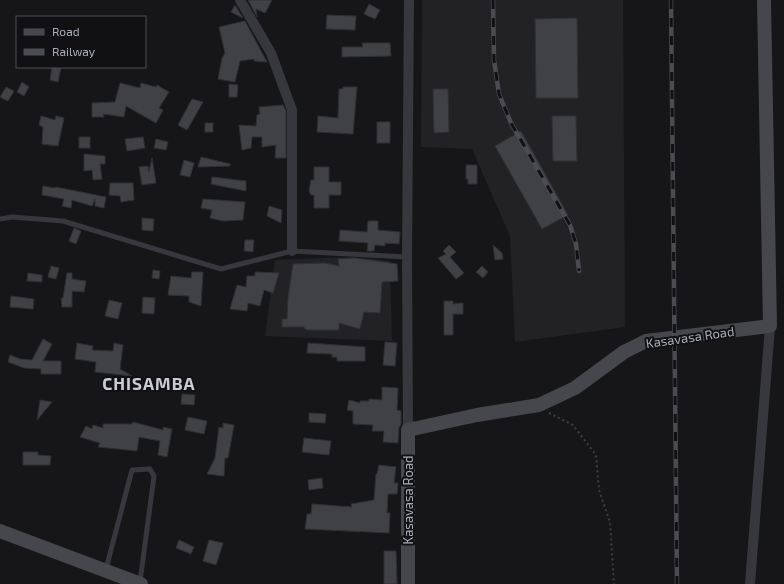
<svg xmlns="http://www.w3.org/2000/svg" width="784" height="584" viewBox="0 0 784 584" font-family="'Exo 2',sans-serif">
	<rect width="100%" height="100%" fill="#161618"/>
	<!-- built -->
	<g fill="#222225">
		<path d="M 422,0 L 623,0 L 625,327 L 515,342 L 510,236 L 472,149 L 421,147 Z"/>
		<path d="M 354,257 L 390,261 L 392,341 L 265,336 L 275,260 Z"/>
	</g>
	<!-- building -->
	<g fill="#404145" stroke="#303034">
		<path d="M 248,0 L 272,0 L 265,13 L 256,9 L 257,17 Z"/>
		<path d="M 369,4 L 380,10 L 375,19 L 364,14 Z"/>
		<path d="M 235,5 L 243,18 L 231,12 Z"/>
		<path d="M 327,15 L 356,16 L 355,30 L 326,29 Z"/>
		<path d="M 577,18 L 578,98 L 536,98 L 535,19 Z"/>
		<path d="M 245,21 L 267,62 L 254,61 L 254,59 L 240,61 L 235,82 L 218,79 L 222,58 L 225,53 L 219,27 Z"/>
		<path d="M 362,43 L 390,43 L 391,56 L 342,57 L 342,47 L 363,47 Z"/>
		<path d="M 52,67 L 61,67 L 58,82 L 50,80 Z"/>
		<path d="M 22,82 L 29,87 L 24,96 L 17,92 Z"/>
		<path d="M 120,83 L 140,88 L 141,83 L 156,87 L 157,85 L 169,92 L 159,108 L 163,110 L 156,123 L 126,106 L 124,117 L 103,114 L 104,117 L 92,117 L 92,103 L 115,102 Z"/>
		<path d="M 229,84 L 238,85 L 237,97 L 229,97 Z"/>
		<path d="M 6,87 L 14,91 L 8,101 L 0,97 Z"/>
		<path d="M 343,87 L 357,87 L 353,134 L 317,132 L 318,116 L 338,118 L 339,89 L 343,89 Z"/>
		<path d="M 433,89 L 448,89 L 449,132 L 434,133 Z"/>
		<path d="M 192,99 L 203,102 L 187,130 L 178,125 Z"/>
		<path d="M 283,105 L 286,111 L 286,158 L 275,158 L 276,145 L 262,147 L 262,137 L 252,137 L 251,148 L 242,150 L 239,125 L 256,126 L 257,115 L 260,114 L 259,107 Z"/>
		<path d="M 41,116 L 55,120 L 56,116 L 64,118 L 58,146 L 42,144 L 43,127 L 39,125 Z"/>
		<path d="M 552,116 L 576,116 L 577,161 L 553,161 Z"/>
		<rect x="377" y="122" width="13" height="21"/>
		<rect x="205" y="123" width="8" height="9"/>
		<path d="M 521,131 L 568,215 L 542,229 L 495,146 Z"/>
		<rect x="79" y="137" width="11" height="11"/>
		<path d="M 143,137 L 145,148 L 127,151 L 125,139 Z"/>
		<path d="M 156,139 L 168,142 L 166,150 L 154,148 Z"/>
		<path d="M 84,154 L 105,156 L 105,164 L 100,164 L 102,179 L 93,180 L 92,170 L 84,171 Z"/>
		<path d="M 201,157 L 230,164 L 230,166 L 198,167 Z"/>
		<path d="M 152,158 L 156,183 L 142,185 L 139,167 L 148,166 L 149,172 Z"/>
		<path d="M 184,160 L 194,163 L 190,177 L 180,175 Z"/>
		<path d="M 466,165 L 477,165 L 477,184 L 468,184 L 468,179 L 466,179 Z"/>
		<path d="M 314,167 L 329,167 L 329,182 L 341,182 L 341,195 L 329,195 L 329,208 L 314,208 L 314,195 L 311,195 L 309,191 L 311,180 L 314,180 Z"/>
		<path d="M 212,177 L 246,181 L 246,191 L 211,184 Z"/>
		<path d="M 110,183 L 133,183 L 134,200 L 121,202 L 120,196 L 109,195 Z"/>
		<path d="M 43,186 L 55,188 L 56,187 L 106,197 L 104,208 L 95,206 L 95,199 L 92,206 L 72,200 L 71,208 L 62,206 L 64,199 L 42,195 Z"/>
		<path d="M 203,199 L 245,202 L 243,220 L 223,221 L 210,218 L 212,210 L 201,208 Z"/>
		<path d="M 269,206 L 282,210 L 281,223 L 267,216 Z"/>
		<path d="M 142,218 L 154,219 L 153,231 L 142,230 Z"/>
		<path d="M 368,221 L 378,221 L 378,230 L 400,232 L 399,244 L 385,243 L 385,246 L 375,245 L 374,251 L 367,251 L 368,243 L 339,241 L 340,230 L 367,232 Z"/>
		<path d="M 74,228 L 81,231 L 76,244 L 69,241 Z"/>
		<path d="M 245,240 L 254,240 L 253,252 L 244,251 Z"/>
		<path d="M 449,245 L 456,252 L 450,257 L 464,273 L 456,279 L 438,258 L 446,254 L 443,251 Z"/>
		<path d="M 493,245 L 502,253 L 503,259 L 495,260 Z"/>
		<path d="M 355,258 L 397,264 L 398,281 L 382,282 L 380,313 L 364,312 L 360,329 L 339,323 L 339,330 L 308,330 L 305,329 L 304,327 L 282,327 L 282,319 L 287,319 L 288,298 L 293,264 L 325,263 L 339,266 L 338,259 Z"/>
		<path d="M 51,266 L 59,268 L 56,279 L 48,277 Z"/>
		<path d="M 482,266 L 488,272 L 483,278 L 476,272 Z"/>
		<path d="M 153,270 L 160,271 L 159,279 L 152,278 Z"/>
		<path d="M 192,272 L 203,272 L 201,306 L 189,302 L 189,296 L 168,295 L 171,276 L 191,278 Z"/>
		<path d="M 255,272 L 279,273 L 273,293 L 264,290 L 260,306 L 248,303 L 247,311 L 230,309 L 237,285 L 246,287 L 247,276 L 255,276 Z"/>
		<path d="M 28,273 L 42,275 L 42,282 L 27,281 Z"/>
		<path d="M 67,273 L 72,273 L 72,279 L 86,281 L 84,292 L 72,291 L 72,307 L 62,307 L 61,298 L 63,298 Z"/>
		<path d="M 11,296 L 34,299 L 33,309 L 10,307 Z"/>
		<path d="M 143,297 L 155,298 L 154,314 L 142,313 Z"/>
		<path d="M 109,300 L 122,303 L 118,319 L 105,316 Z"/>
		<path d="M 444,301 L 453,301 L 453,304 L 463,303 L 463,314 L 453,314 L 453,335 L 444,335 Z"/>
		<path d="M 43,339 L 52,344 L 43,361 L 61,361 L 61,374 L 41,374 L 41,369 L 24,368 L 8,362 L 10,355 L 20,359 L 32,360 Z"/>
		<path d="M 385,342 L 397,343 L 395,366 L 383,365 Z"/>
		<path d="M 77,343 L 93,346 L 92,350 L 113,351 L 114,343 L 123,345 L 120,369 L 132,376 L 95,372 L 96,362 L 75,359 Z"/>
		<path d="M 308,343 L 365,347 L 365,361 L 337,361 L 337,357 L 332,357 L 332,354 L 307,353 Z"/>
		<path d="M 382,387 L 398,388 L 397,410 L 401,411 L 401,425 L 399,427 L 398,443 L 383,442 L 384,431 L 372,431 L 373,425 L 353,424 L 353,411 L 347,410 L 349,400 L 360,403 L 360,401 L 369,401 L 369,399 L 382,400 Z"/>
		<path d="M 182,394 L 195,395 L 194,405 L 181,404 Z"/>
		<path d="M 40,400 L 52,402 L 37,420 Z"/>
		<path d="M 309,413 L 326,414 L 325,423 L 309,422 Z"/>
		<path d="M 188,417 L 207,421 L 204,434 L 185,430 Z"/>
		<path d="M 133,422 L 163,430 L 163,427 L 172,429 L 167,457 L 158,455 L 160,441 L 139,437 L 137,451 L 98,447 L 100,443 L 80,437 L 86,426 L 92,429 L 93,425 L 103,428 L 103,424 L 132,424 Z"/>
		<path d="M 223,423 L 234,425 L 228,458 L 225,458 L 224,476 L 207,474 L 215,458 L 219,427 L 223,428 Z"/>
		<path d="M 304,438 L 331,441 L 329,455 L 302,452 Z"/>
		<path d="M 23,452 L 38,452 L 38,455 L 51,456 L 50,465 L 23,465 Z"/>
		<path d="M 379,465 L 396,467 L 394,483 L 398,483 L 397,494 L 388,494 L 387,513 L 390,513 L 389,533 L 305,529 L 307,514 L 311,514 L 312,504 L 352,507 L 351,504 L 374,500 L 376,474 L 377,474 Z"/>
		<path d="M 322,478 L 323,488 L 309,490 L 308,480 Z"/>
		<path d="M 179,540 L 194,547 L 191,554 L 176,548 Z"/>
		<path d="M 209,540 L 223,543 L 216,565 L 203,561 Z"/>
		<path d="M 384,551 L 396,551 L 397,584 L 384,584 Z"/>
	</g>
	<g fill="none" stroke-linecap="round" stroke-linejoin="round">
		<!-- path -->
		<path stroke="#3d3f44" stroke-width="2" stroke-dasharray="2 3" stroke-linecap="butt" d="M 549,413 L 573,425 L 596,455 L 599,490 L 610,522 L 614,584"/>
		<!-- lane -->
		<g stroke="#37383d" stroke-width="5">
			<path d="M 0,219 L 12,217 L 63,221 L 221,269 L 292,251 L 407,257"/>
			<path d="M 106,569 L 132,470 L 150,469 L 154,476 L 140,582"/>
		</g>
		<!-- street -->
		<g stroke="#37383d" stroke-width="10">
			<path d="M 240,0 L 271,53 L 292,110 L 292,251"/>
			<path d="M 408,430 L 407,257 L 409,0"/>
			<path d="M 750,584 L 770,326"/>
		</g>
		<!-- secondary -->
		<g stroke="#45474d" stroke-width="14">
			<path d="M 0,531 L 141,584"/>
			<path d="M 408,584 L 408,430 L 477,415 L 539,405 L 575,388 L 624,352 L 646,341 L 770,326 L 764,0"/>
		</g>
		<!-- rail casing -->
		<g stroke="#4a4c52" stroke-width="4.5">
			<g id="rail">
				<path d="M 493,0 L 494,60 L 499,94 L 511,123 L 570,225 L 576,244 L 579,271"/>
				<path d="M 671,0 L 677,584"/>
			</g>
		</g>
		<!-- rail -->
		<use href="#rail" stroke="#111113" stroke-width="3" stroke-dasharray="9" stroke-linecap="butt"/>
	</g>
	<g text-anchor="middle" stroke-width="4" stroke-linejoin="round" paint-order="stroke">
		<!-- street labels -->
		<g font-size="13" fill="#a8adb8" stroke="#111113">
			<text transform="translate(690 337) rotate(-8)" y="5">Kasavasa Road</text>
			<text transform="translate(408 500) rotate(-90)" y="5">Kasavasa Road</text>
		</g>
		<!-- district labels -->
		<g font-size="17" font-weight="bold" letter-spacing="1" fill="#c9ccd4" stroke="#111113">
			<text x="149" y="390">CHISAMBA</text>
		</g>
	</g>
	<!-- legend -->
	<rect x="16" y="16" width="130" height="52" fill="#111113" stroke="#4d4f55"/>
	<rect x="24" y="29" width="20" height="6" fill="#45474d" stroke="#4d4f55"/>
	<text x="52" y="36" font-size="12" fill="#a8adb8">Road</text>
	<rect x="24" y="49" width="20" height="6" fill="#4a4c52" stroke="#4d4f55"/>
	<text x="52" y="56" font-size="12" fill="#a8adb8">Railway</text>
</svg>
